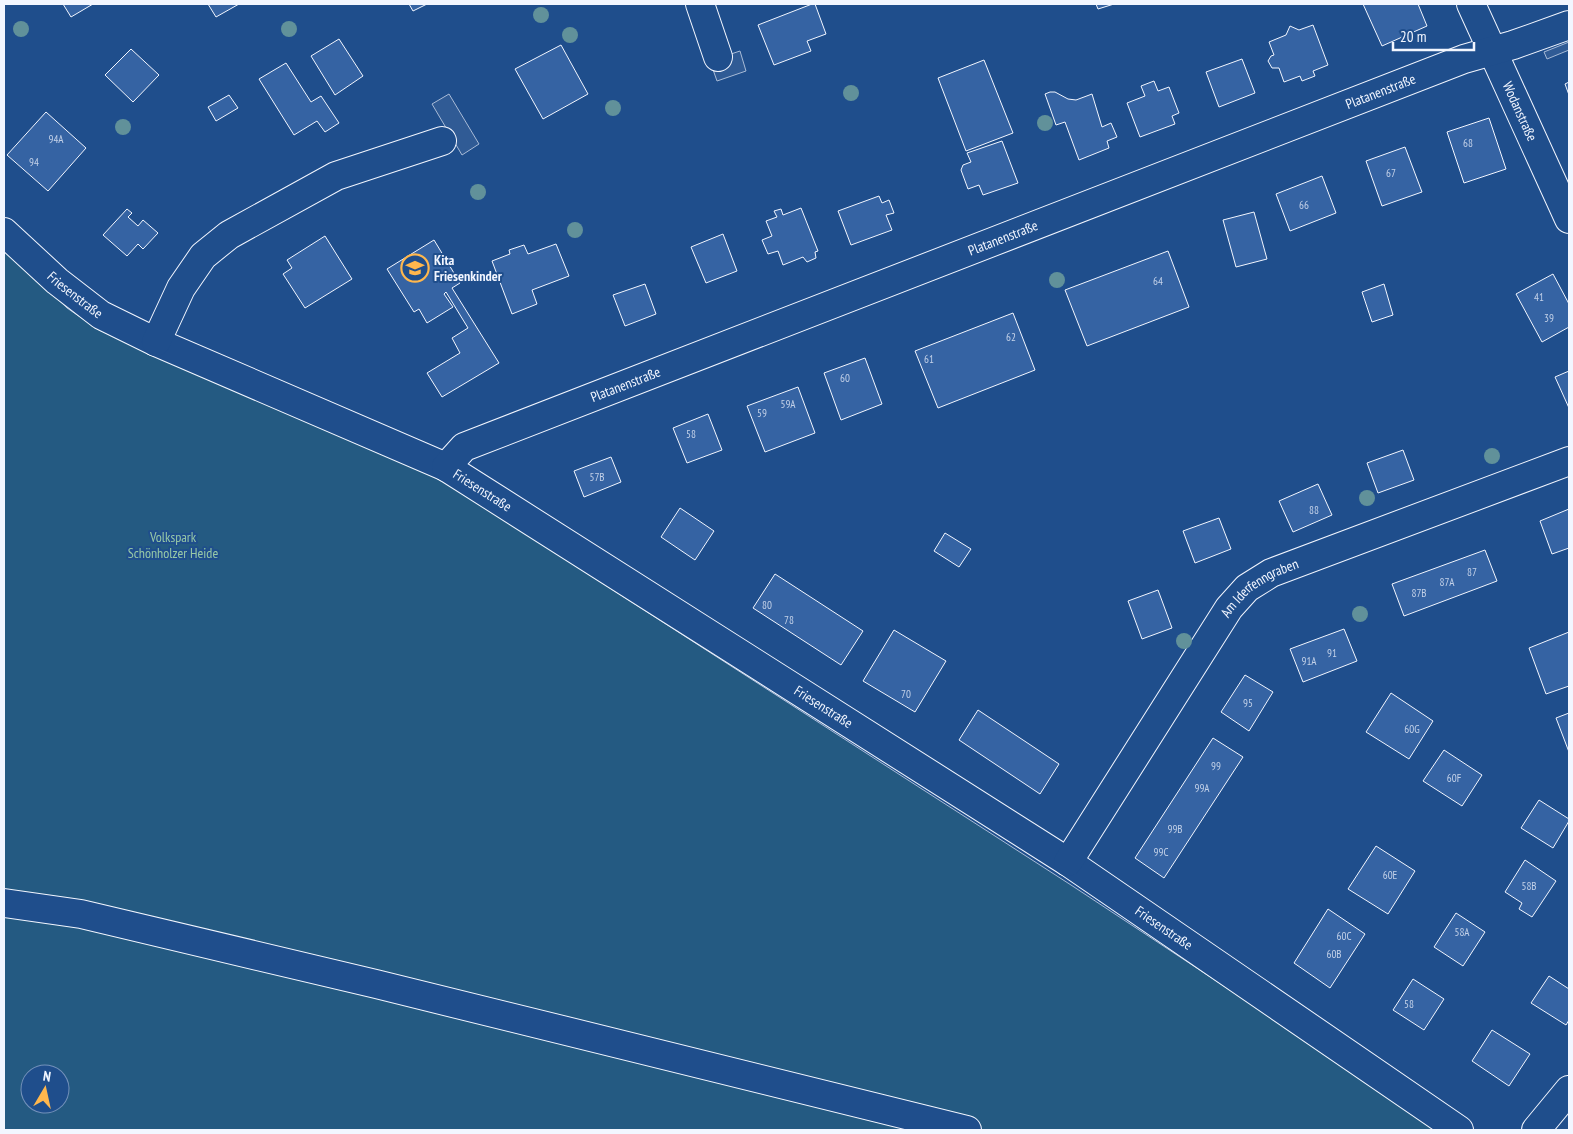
<svg xmlns="http://www.w3.org/2000/svg" width="1573" height="1134" viewBox="0 0 1573 1134" font-family="'PT Sans Narrow',sans-serif">
	<rect width="100%" height="100%" fill="#1f4e8c"/>
	<!-- green -->
	<path fill="#245a82" stroke="#a8bbd7" fill-rule="evenodd" d="M 4,247 L 67,308 L 99,330 L 422,467 L 1071,885 L 1442,1130 L 4,1130 ZM 30,1074 L 60,1074 L 60,1104 L 30,1104 Z"/>
	<!-- parking -->
	<g fill="#305b95" stroke="#a8bbd7">
		<path d="M 1569,42 L 1569,50 L 1547,59 L 1544,52 Z"/>
		<path d="M 740,51 L 746,71 L 717,81 L 710,61 Z"/>
		<path d="M 449,94 L 479,144 L 462,155 L 432,104 Z"/>
	</g>
	<!-- building -->
	<g fill="#3563a3" stroke="#f2f6ff">
		<path d="M 63,4 L 93,4 L 71,17 Z"/>
		<path d="M 208,4 L 239,4 L 216,17 Z"/>
		<path d="M 409,4 L 427,4 L 413,11 Z"/>
		<path d="M 812,4 L 815,4 L 826,34 L 807,41 L 811,51 L 774,65 L 758,25 Z"/>
		<path d="M 1096,4 L 1114,4 L 1098,9 Z"/>
		<path d="M 1363,4 L 1418,4 L 1427,26 L 1382,46 Z"/>
		<path d="M 1313,25 L 1328,65 L 1313,71 L 1315,76 L 1302,81 L 1300,76 L 1284,82 L 1279,68 L 1272,68 L 1268,61 L 1271,56 L 1274,55 L 1269,42 L 1286,35 L 1290,26 L 1299,30 Z"/>
		<path d="M 339,39 L 363,76 L 335,95 L 311,56 Z"/>
		<path d="M 561,45 L 588,94 L 543,119 L 515,69 Z"/>
		<path d="M 131,49 L 159,75 L 133,102 L 105,75 Z"/>
		<path d="M 1242,59 L 1255,93 L 1219,107 L 1206,72 Z"/>
		<path d="M 984,60 L 1013,133 L 966,151 L 938,78 Z"/>
		<path d="M 286,63 L 311,102 L 321,96 L 339,123 L 325,132 L 317,121 L 294,135 L 259,79 Z"/>
		<path d="M 1154,81 L 1158,91 L 1169,87 L 1179,113 L 1172,116 L 1175,124 L 1140,137 L 1127,103 L 1145,96 L 1141,86 Z"/>
		<path d="M 1569,82 L 1569,95 L 1565,84 Z"/>
		<path d="M 1050,92 L 1055,92 L 1068,99 L 1076,100 L 1092,94 L 1102,127 L 1111,123 L 1117,137 L 1107,141 L 1109,148 L 1079,160 L 1065,122 L 1056,125 L 1045,94 Z"/>
		<path d="M 229,95 L 238,108 L 216,121 L 208,107 Z"/>
		<path d="M 46,112 L 86,148 L 48,191 L 7,155 Z"/>
		<path d="M 1489,118 L 1506,169 L 1464,183 L 1447,132 Z"/>
		<path d="M 1002,141 L 1018,183 L 983,195 L 979,185 L 968,189 L 961,170 L 963,165 L 971,162 L 967,153 Z"/>
		<path d="M 1405,147 L 1422,192 L 1382,206 L 1366,161 Z"/>
		<path d="M 1322,176 L 1336,213 L 1290,231 L 1276,194 Z"/>
		<path d="M 879,196 L 882,203 L 889,200 L 894,213 L 886,215 L 892,230 L 851,245 L 838,211 Z"/>
		<path d="M 801,208 L 818,251 L 815,252 L 816,258 L 807,262 L 803,257 L 783,265 L 778,251 L 768,254 L 762,240 L 772,236 L 766,221 L 777,217 L 774,211 L 781,209 L 783,215 Z"/>
		<path d="M 127,209 L 132,213 L 128,217 L 138,226 L 143,220 L 158,233 L 143,249 L 138,244 L 127,256 L 103,235 Z"/>
		<path d="M 1254,212 L 1267,259 L 1236,267 L 1223,220 Z"/>
		<path d="M 723,234 L 737,271 L 706,283 L 691,247 Z"/>
		<path d="M 325,236 L 352,279 L 305,308 L 283,274 L 292,268 L 287,260 Z"/>
		<path d="M 434,240 L 460,283 L 452,288 L 499,363 L 442,397 L 427,373 L 460,353 L 452,338 L 468,328 L 446,292 L 444,294 L 453,307 L 427,323 L 419,309 L 414,312 L 387,269 Z"/>
		<path d="M 556,244 L 569,276 L 532,290 L 537,304 L 512,314 L 492,261 L 510,254 L 509,250 L 524,245 L 528,254 Z"/>
		<path d="M 1168,251 L 1189,307 L 1087,346 L 1065,290 Z"/>
		<path d="M 1553,274 L 1569,304 L 1569,327 L 1542,342 L 1516,294 Z"/>
		<path d="M 645,284 L 656,314 L 625,326 L 613,295 Z"/>
		<path d="M 1384,284 L 1393,315 L 1372,322 L 1362,292 Z"/>
		<path d="M 1013,313 L 1035,370 L 938,408 L 915,351 Z"/>
		<path d="M 865,358 L 882,404 L 841,420 L 824,373 Z"/>
		<path d="M 1569,371 L 1569,408 L 1555,377 Z"/>
		<path d="M 798,387 L 815,433 L 765,452 L 747,406 Z"/>
		<path d="M 708,414 L 722,450 L 687,463 L 673,428 Z"/>
		<path d="M 1403,450 L 1414,480 L 1378,493 L 1367,463 Z"/>
		<path d="M 611,457 L 621,482 L 584,497 L 574,471 Z"/>
		<path d="M 1318,484 L 1332,515 L 1293,532 L 1279,501 Z"/>
		<path d="M 680,508 L 714,531 L 695,560 L 661,537 Z"/>
		<path d="M 1569,509 L 1569,548 L 1552,554 L 1540,521 Z"/>
		<path d="M 1219,518 L 1231,549 L 1195,563 L 1183,531 Z"/>
		<path d="M 945,533 L 971,549 L 959,567 L 934,551 Z"/>
		<path d="M 1485,550 L 1497,581 L 1404,616 L 1392,584 Z"/>
		<path d="M 775,574 L 863,631 L 841,665 L 753,608 Z"/>
		<path d="M 1158,590 L 1172,628 L 1142,639 L 1128,601 Z"/>
		<path d="M 1344,629 L 1357,661 L 1303,682 L 1290,649 Z"/>
		<path d="M 894,630 L 946,661 L 915,712 L 863,681 Z"/>
		<path d="M 1569,632 L 1569,686 L 1546,694 L 1529,648 Z"/>
		<path d="M 1245,675 L 1273,692 L 1249,731 L 1221,712 Z"/>
		<path d="M 1391,693 L 1433,721 L 1409,759 L 1366,732 Z"/>
		<path d="M 978,710 L 1059,764 L 1040,794 L 959,740 Z"/>
		<path d="M 1569,713 L 1569,752 L 1556,718 Z"/>
		<path d="M 1213,738 L 1243,757 L 1164,878 L 1135,858 Z"/>
		<path d="M 1444,750 L 1482,775 L 1462,806 L 1423,781 Z"/>
		<path d="M 1539,800 L 1569,819 L 1569,821 L 1553,848 L 1521,828 Z"/>
		<path d="M 1376,846 L 1415,871 L 1388,914 L 1348,889 Z"/>
		<path d="M 1525,860 L 1556,881 L 1532,917 L 1519,909 L 1522,903 L 1505,892 Z"/>
		<path d="M 1328,909 L 1365,934 L 1330,988 L 1294,963 Z"/>
		<path d="M 1456,913 L 1485,932 L 1463,966 L 1434,947 Z"/>
		<path d="M 1549,976 L 1569,989 L 1569,1020 L 1566,1025 L 1531,1003 Z"/>
		<path d="M 1413,979 L 1444,999 L 1424,1030 L 1393,1010 Z"/>
		<path d="M 1492,1030 L 1530,1054 L 1509,1086 L 1472,1061 Z"/>
	</g>
	<g fill="none" stroke-linecap="round" stroke-linejoin="round">
		<!-- minor casing -->
		<g stroke="#f2f6ff" stroke-width="30">
			<g id="minor">
				<path d="M 700,4 L 718,57"/>
				<path id="s1" d="M 1471,4 L 1569,219"/>
				<path id="s2" d="M 4,232 L 57,281 L 101,315 L 156,342 L 446,467 L 1068,862 L 1459,1130"/>
				<path d="M 156,342 L 181,288 L 203,256 L 229,235 L 336,176 L 442,141"/>
				<path id="s3" d="M 446,467 L 464,447 L 1464,59 L 1513,45 L 1569,25"/>
				<path id="s4" d="M 1068,862 L 1229,608 L 1247,588 L 1271,573 L 1569,461"/>
				<path d="M 4,903 L 81,914 L 376,984 L 967,1130"/>
				<path d="M 1536,1130 L 1569,1090"/>
			</g>
		</g>
		<!-- minor -->
		<use href="#minor" stroke="#1f4e8c" stroke-width="28"/>
	</g>
	<!-- trees -->
	<g fill="#61919a">
		<circle cx="541" cy="15" r="8"/>
		<circle cx="21" cy="29" r="8"/>
		<circle cx="289" cy="29" r="8"/>
		<circle cx="570" cy="35" r="8"/>
		<circle cx="851" cy="93" r="8"/>
		<circle cx="613" cy="108" r="8"/>
		<circle cx="1045" cy="123" r="8"/>
		<circle cx="123" cy="127" r="8"/>
		<circle cx="478" cy="192" r="8"/>
		<circle cx="575" cy="230" r="8"/>
		<circle cx="1057" cy="280" r="8"/>
		<circle cx="1492" cy="456" r="8"/>
		<circle cx="1367" cy="498" r="8"/>
		<circle cx="1360" cy="614" r="8"/>
		<circle cx="1184" cy="641" r="8"/>
	</g>
	<!-- icons -->
	<defs>
		<g id="school-ring" transform="scale(1.4375)"><circle r="9.5" fill="#1f4e8c" stroke="#ffb74d" stroke-width="1.5"/><path d="M0-5L7-2L0 1L-7-2ZM-4 1L0 2.5L4 1V4Q0 6-4 4Z" fill="#ffb74d"/></g>
	</defs>
	<g fill-rule="evenodd">
		<use href="#school-ring" x="415" y="268"/>
	</g>
	<g text-anchor="middle" stroke-width="4" stroke-linejoin="round" paint-order="stroke">
		<!-- number labels -->
		<g font-size="11" fill="#c3d1e8">
			<text x="56" y="143">94A</text>
			<text x="1468" y="147">68</text>
			<text x="34" y="166">94</text>
			<text x="1391" y="177">67</text>
			<text x="1304" y="209">66</text>
			<text x="1158" y="285">64</text>
			<text x="1539" y="301">41</text>
			<text x="1549" y="322">39</text>
			<text x="1011" y="341">62</text>
			<text x="929" y="363">61</text>
			<text x="845" y="382">60</text>
			<text x="788" y="408">59A</text>
			<text x="762" y="417">59</text>
			<text x="691" y="438">58</text>
			<text x="597" y="481">57B</text>
			<text x="1314" y="514">88</text>
			<text x="1472" y="576">87</text>
			<text x="1447" y="586">87A</text>
			<text x="1419" y="597">87B</text>
			<text x="767" y="609">80</text>
			<text x="789" y="624">78</text>
			<text x="1332" y="657">91</text>
			<text x="1309" y="665">91A</text>
			<text x="906" y="698">70</text>
			<text x="1248" y="707">95</text>
			<text x="1412" y="733">60G</text>
			<text x="1216" y="770">99</text>
			<text x="1454" y="782">60F</text>
			<text x="1202" y="792">99A</text>
			<text x="1175" y="833">99B</text>
			<text x="1161" y="856">99C</text>
			<text x="1390" y="879">60E</text>
			<text x="1529" y="890">58B</text>
			<text x="1462" y="936">58A</text>
			<text x="1344" y="940">60C</text>
			<text x="1334" y="958">60B</text>
			<text x="1409" y="1008">58</text>
		</g>
		<!-- street labels -->
		<g font-size="14" fill="#f2f6ff" stroke="#1f4e8c">
			<text dy="5" stroke="none"><textPath href="#s3" startOffset="1010">Platanenstraße</textPath></text>
			<text dy="5" stroke="none"><textPath href="#s1" startOffset="118">Wodanstraße</textPath></text>
			<text dy="5" stroke="none"><textPath href="#s3" startOffset="605">Platanenstraße</textPath></text>
			<text dy="5" stroke="none"><textPath href="#s2" startOffset="95">Friesenstraße</textPath></text>
			<text dy="5" stroke="none"><textPath href="#s3" startOffset="200">Platanenstraße</textPath></text>
			<text dy="5" stroke="none"><textPath href="#s2" startOffset="548">Friesenstraße</textPath></text>
			<text dy="5" stroke="none"><textPath href="#s4" startOffset="338">Am Iderfenngraben</textPath></text>
			<text dy="5" stroke="none"><textPath href="#s2" startOffset="952">Friesenstraße</textPath></text>
			<text dy="5" stroke="none"><textPath href="#s2" startOffset="1358">Friesenstraße</textPath></text>
		</g>
		<!-- poi labels -->
		<g font-size="14" font-weight="bold" fill="#f2f6ff" stroke="#1f4e8c" text-anchor="start">
			<text x="434" y="265">Kita<tspan x="434" dy="16">Friesenkinder</tspan></text>
		</g>
		<!-- park labels -->
		<g font-size="14" fill="#97c8a6" stroke="#1f4e8c">
			<text x="173" y="542">Volkspark<tspan x="173" dy="16">Schönholzer Heide</tspan></text>
		</g>
	</g>
	<!-- border -->
	<rect width="1573" height="1134" fill="none" stroke="#f2f6ff" stroke-width="10"/>
	<!-- north arrow -->
	<g transform="translate(45 1089) rotate(9)"><circle r="24" fill="#1f4e8c" stroke="#7391ba"/>
	<path d="M0-4L9 19L0 12L-9 19Z" fill="#ffb74d"/>
	<text y="-8" font-size="14" font-weight="bold" text-anchor="middle" fill="#f2f6ff">N</text>
	</g>
	<!-- scale -->
	<path d="M1393 42v8h81v-8" fill="none" stroke="#f2f6ff" stroke-width="2.5"/>
	<text x="1400" y="42" font-size="15" fill="#f2f6ff" stroke="#1f4e8c" stroke-width="4" paint-order="stroke">20 m</text>
</svg>
